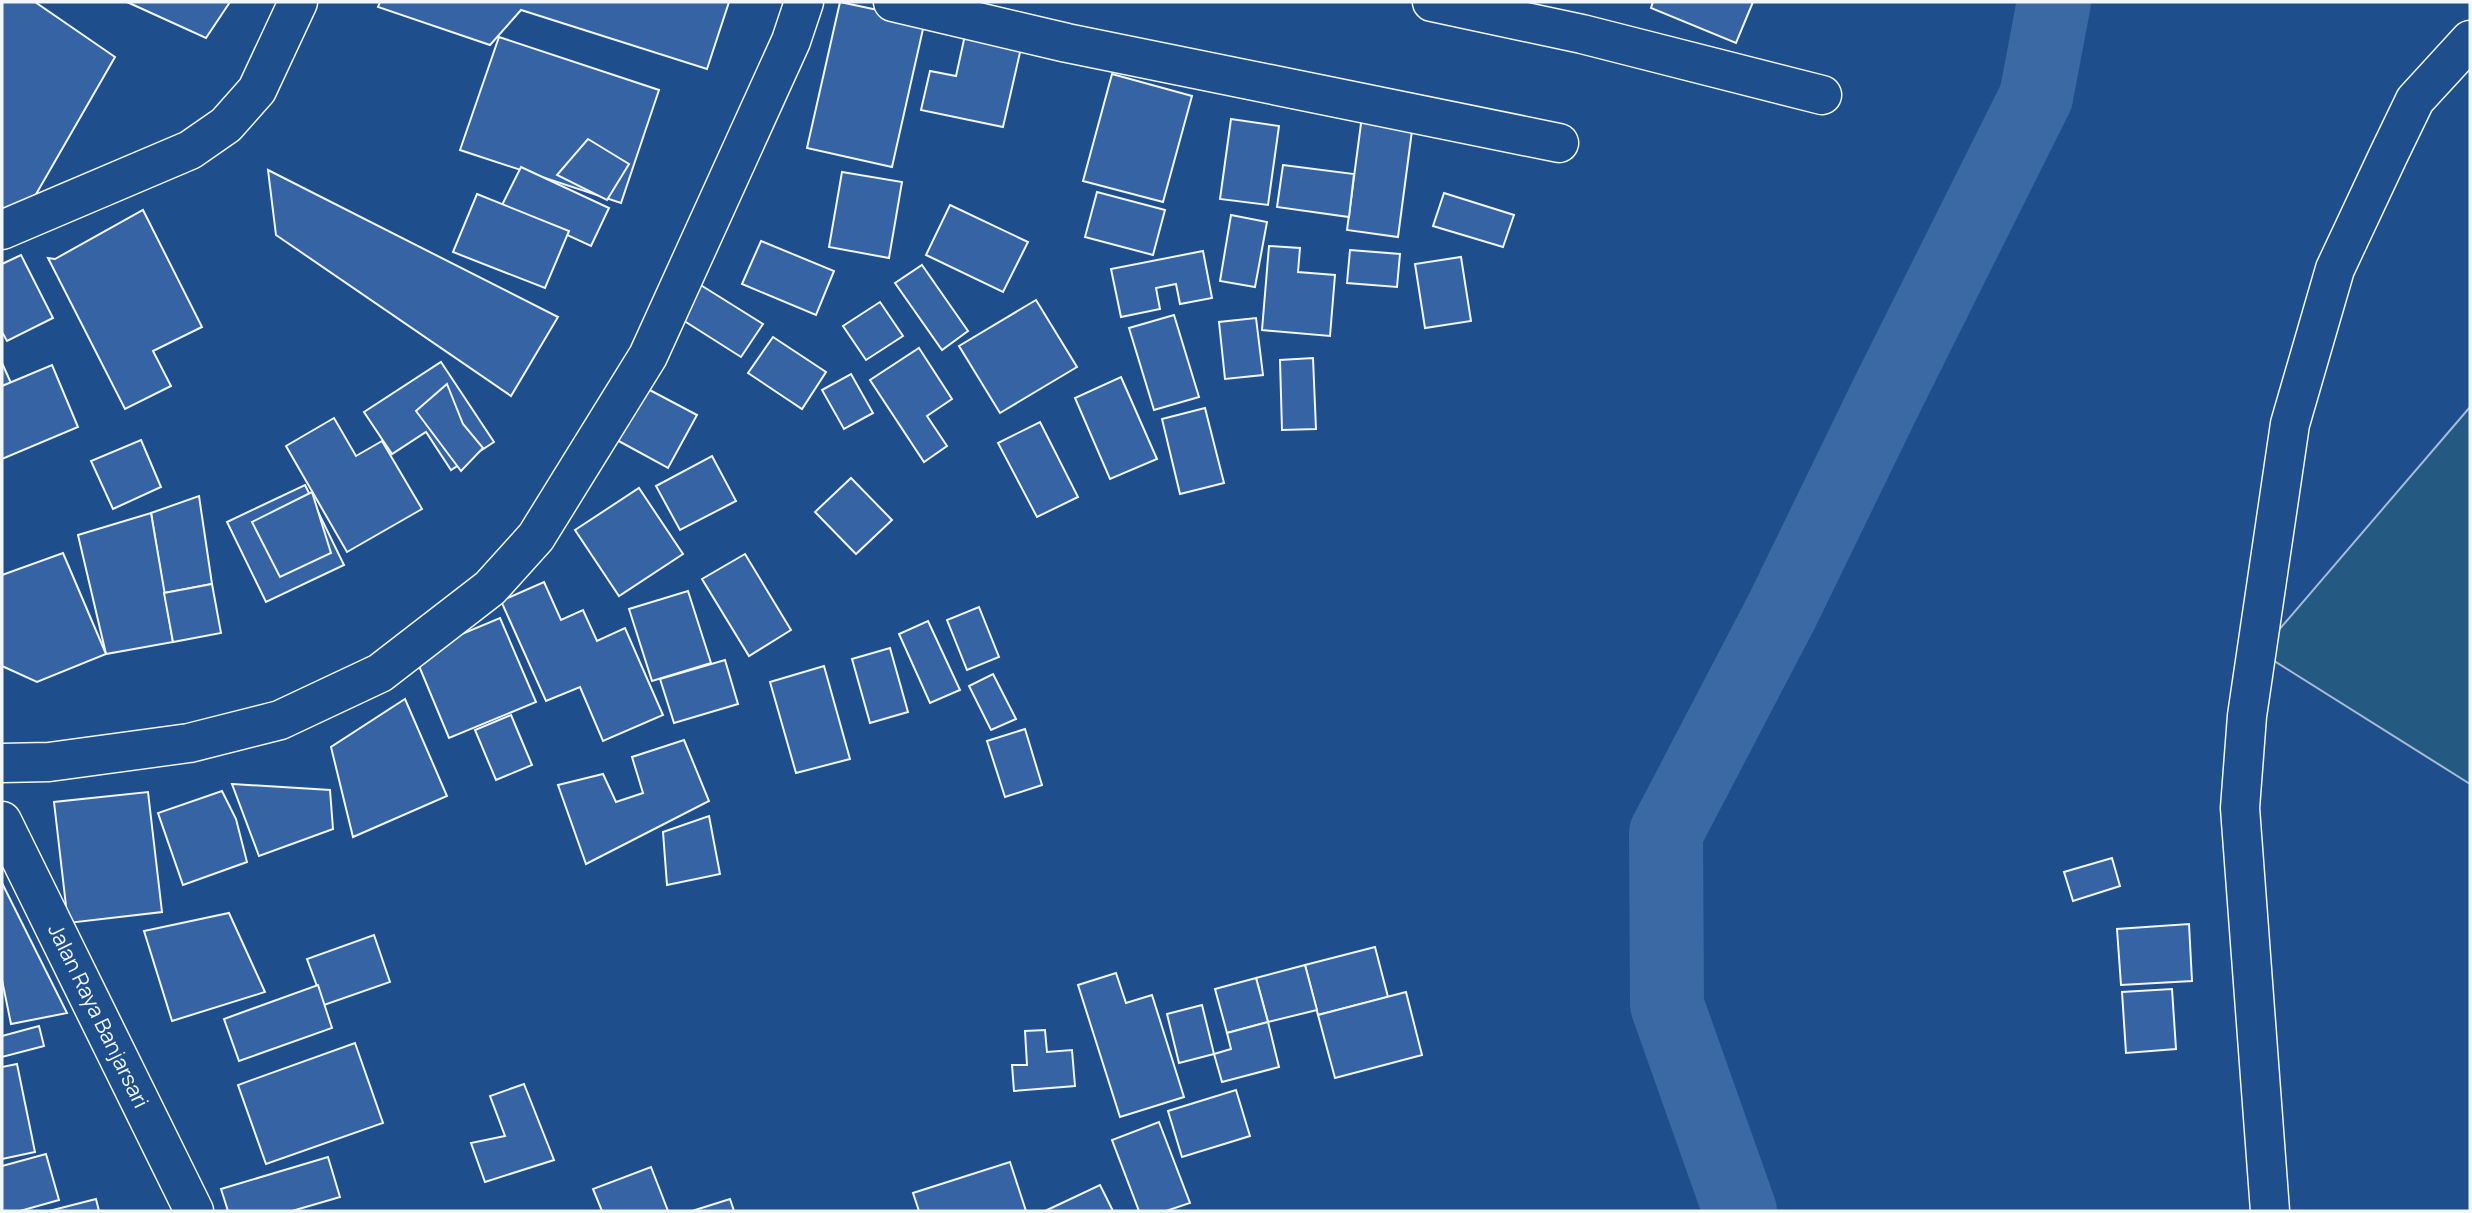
<svg xmlns="http://www.w3.org/2000/svg" width="2472" height="1213" viewBox="0 0 2472 1213" font-family="Manrope,sans-serif">
	<rect width="100%" height="100%" fill="#1f4e8c"/>
	<!-- green -->
	<path fill="#245a82" stroke="#a8bbd7" stroke-width="2" d="M 2470,407 L 2470,784 L 2260,652 Z"/>
	<g fill="none" stroke-linecap="round" stroke-linejoin="round">
		<!-- river -->
		<path stroke="#3b69a3" stroke-width="74" d="M 1740,1211 L 1667,1005 L 1666,833 L 1782,611 L 1888,393 L 2036,97 L 2054,2"/>
	</g>
	<!-- building -->
	<g fill="#3563a3" stroke="#f2f6ff" stroke-width="2">
		<path d="M 2,2 L 35,2 L 115,57 L 35,196 L 2,214 Z"/>
		<path d="M 127,2 L 230,2 L 206,38 Z"/>
		<path d="M 380,2 L 729,2 L 707,69 L 521,10 L 490,45 L 378,7 Z"/>
		<path d="M 840,2 L 925,20 L 892,167 L 807,148 Z"/>
		<path d="M 1653,2 L 1753,2 L 1736,43 L 1651,8 Z"/>
		<path d="M 965,35 L 1021,48 L 1003,127 L 921,110 L 930,71 L 956,76 Z"/>
		<path d="M 499,37 L 659,90 L 621,203 L 460,150 Z"/>
		<path d="M 1112,74 L 1192,96 L 1163,202 L 1083,181 Z"/>
		<path d="M 1362,116 L 1413,123 L 1398,237 L 1347,230 Z"/>
		<path d="M 1231,119 L 1279,126 L 1268,205 L 1220,199 Z"/>
		<path d="M 588,139 L 629,164 L 607,200 L 557,175 Z"/>
		<path d="M 1283,165 L 1354,174 L 1349,217 L 1277,207 Z"/>
		<path d="M 521,167 L 609,208 L 591,246 L 502,205 Z"/>
		<path d="M 268,170 L 558,317 L 511,396 L 276,235 Z"/>
		<path d="M 842,172 L 902,182 L 889,258 L 829,247 Z"/>
		<path d="M 1097,192 L 1165,210 L 1153,255 L 1085,237 Z"/>
		<path d="M 1444,193 L 1514,215 L 1503,247 L 1433,226 Z"/>
		<path d="M 477,194 L 569,231 L 545,288 L 453,252 Z"/>
		<path d="M 950,205 L 1028,242 L 1003,292 L 926,255 Z"/>
		<path d="M 143,210 L 202,327 L 153,351 L 171,386 L 125,409 L 48,258 L 55,259 Z"/>
		<path d="M 1231,215 L 1267,222 L 1255,287 L 1220,281 Z"/>
		<path d="M 761,241 L 834,271 L 816,315 L 742,284 Z"/>
		<path d="M 1269,246 L 1300,248 L 1298,272 L 1335,275 L 1330,336 L 1262,330 Z"/>
		<path d="M 1350,250 L 1400,254 L 1397,287 L 1347,283 Z"/>
		<path d="M 1203,251 L 1212,298 L 1180,304 L 1176,284 L 1156,288 L 1160,309 L 1121,317 L 1111,269 Z"/>
		<path d="M 21,255 L 53,318 L 7,341 L 2,332 L 2,264 Z"/>
		<path d="M 1461,257 L 1471,321 L 1425,328 L 1415,264 Z"/>
		<path d="M 922,265 L 968,331 L 942,350 L 895,283 Z"/>
		<path d="M 699,284 L 763,324 L 741,357 L 678,317 Z"/>
		<path d="M 1036,300 L 1077,367 L 1000,413 L 959,346 Z"/>
		<path d="M 880,302 L 903,336 L 866,360 L 843,326 Z"/>
		<path d="M 1174,315 L 1199,397 L 1154,410 L 1129,328 Z"/>
		<path d="M 1256,318 L 1263,375 L 1225,379 L 1219,322 Z"/>
		<path d="M 773,337 L 826,372 L 802,409 L 748,373 Z"/>
		<path d="M 919,348 L 952,399 L 927,416 L 947,446 L 924,462 L 870,380 Z"/>
		<path d="M 1313,358 L 1316,429 L 1282,430 L 1280,360 Z"/>
		<path d="M 441,362 L 494,442 L 451,470 L 426,432 L 392,454 L 364,412 Z"/>
		<path d="M 2,363 L 11,383 L 2,387 Z"/>
		<path d="M 52,365 L 78,427 L 2,459 L 2,386 Z"/>
		<path d="M 851,374 L 873,413 L 844,429 L 822,390 Z"/>
		<path d="M 1121,377 L 1157,459 L 1110,479 L 1075,398 Z"/>
		<path d="M 447,384 L 463,424 L 483,448 L 461,471 L 416,411 Z"/>
		<path d="M 644,387 L 697,415 L 668,468 L 615,439 Z"/>
		<path d="M 1205,408 L 1224,483 L 1180,494 L 1162,419 Z"/>
		<path d="M 334,418 L 356,456 L 382,441 L 422,509 L 347,552 L 286,446 Z"/>
		<path d="M 1040,422 L 1078,497 L 1037,517 L 998,443 Z"/>
		<path d="M 141,440 L 161,487 L 113,509 L 91,461 Z"/>
		<path d="M 712,456 L 736,501 L 680,530 L 656,486 Z"/>
		<path d="M 851,478 L 892,520 L 856,554 L 815,512 Z"/>
		<path d="M 305,485 L 344,565 L 266,602 L 227,522 Z"/>
		<path d="M 639,488 L 683,554 L 619,596 L 575,530 Z"/>
		<path d="M 312,492 L 331,553 L 280,577 L 252,522 Z"/>
		<path d="M 199,496 L 212,584 L 164,593 L 151,513 Z"/>
		<path d="M 151,513 L 173,642 L 106,654 L 78,535 Z"/>
		<path d="M 63,553 L 106,654 L 37,682 L 2,666 L 2,575 Z"/>
		<path d="M 745,554 L 791,630 L 749,656 L 702,579 Z"/>
		<path d="M 544,582 L 561,620 L 583,610 L 597,641 L 625,628 L 663,715 L 603,741 L 580,687 L 546,701 L 501,601 Z"/>
		<path d="M 212,584 L 221,633 L 173,642 L 164,593 Z"/>
		<path d="M 688,591 L 711,663 L 652,681 L 629,609 Z"/>
		<path d="M 979,607 L 999,657 L 967,670 L 947,620 Z"/>
		<path d="M 500,618 L 536,702 L 449,738 L 414,654 Z"/>
		<path d="M 928,621 L 960,690 L 930,703 L 899,634 Z"/>
		<path d="M 890,648 L 908,712 L 870,723 L 852,659 Z"/>
		<path d="M 725,660 L 738,704 L 674,723 L 660,679 Z"/>
		<path d="M 824,666 L 850,759 L 796,773 L 770,682 Z"/>
		<path d="M 993,674 L 1016,719 L 991,730 L 969,686 Z"/>
		<path d="M 405,699 L 447,796 L 353,837 L 331,747 Z"/>
		<path d="M 511,715 L 532,765 L 496,780 L 475,730 Z"/>
		<path d="M 1025,729 L 1042,785 L 1005,797 L 987,741 Z"/>
		<path d="M 684,740 L 709,801 L 586,864 L 558,785 L 603,774 L 616,802 L 643,793 L 632,757 Z"/>
		<path d="M 232,784 L 330,790 L 333,829 L 259,856 Z"/>
		<path d="M 222,791 L 236,819 L 247,862 L 183,885 L 158,813 Z"/>
		<path d="M 148,792 L 162,912 L 68,923 L 54,802 Z"/>
		<path d="M 709,816 L 720,874 L 667,885 L 663,832 Z"/>
		<path d="M 2112,858 L 2120,886 L 2073,901 L 2064,872 Z"/>
		<path d="M 2,883 L 67,1013 L 11,1024 L 2,980 Z"/>
		<path d="M 229,913 L 265,992 L 172,1021 L 144,931 Z"/>
		<path d="M 2189,924 L 2192,981 L 2121,985 L 2117,929 Z"/>
		<path d="M 374,935 L 390,982 L 324,1005 L 307,959 Z"/>
		<path d="M 1375,947 L 1388,997 L 1318,1015 L 1305,965 Z"/>
		<path d="M 1305,965 L 1317,1010 L 1268,1022 L 1256,978 Z"/>
		<path d="M 1116,973 L 1126,1003 L 1152,995 L 1184,1097 L 1120,1117 L 1078,985 Z"/>
		<path d="M 1256,978 L 1268,1022 L 1227,1033 L 1215,989 Z"/>
		<path d="M 318,985 L 332,1028 L 239,1061 L 224,1019 Z"/>
		<path d="M 2172,989 L 2176,1049 L 2126,1053 L 2122,992 Z"/>
		<path d="M 1406,992 L 1422,1055 L 1335,1078 L 1318,1015 Z"/>
		<path d="M 1202,1005 L 1214,1054 L 1179,1063 L 1167,1014 Z"/>
		<path d="M 1268,1022 L 1279,1067 L 1222,1082 L 1214,1054 L 1231,1049 L 1227,1033 Z"/>
		<path d="M 39,1026 L 44,1046 L 2,1057 L 2,1036 Z"/>
		<path d="M 1045,1030 L 1047,1052 L 1072,1050 L 1075,1086 L 1014,1091 L 1012,1065 L 1027,1065 L 1025,1031 Z"/>
		<path d="M 355,1043 L 383,1123 L 266,1164 L 238,1085 Z"/>
		<path d="M 17,1064 L 35,1152 L 2,1159 L 2,1067 Z"/>
		<path d="M 524,1084 L 554,1160 L 485,1182 L 471,1143 L 505,1136 L 490,1096 Z"/>
		<path d="M 1236,1090 L 1250,1136 L 1182,1157 L 1168,1111 Z"/>
		<path d="M 1159,1122 L 1190,1203 L 1166,1211 L 1139,1211 L 1112,1140 Z"/>
		<path d="M 46,1154 L 59,1200 L 20,1211 L 2,1211 L 2,1166 Z"/>
		<path d="M 328,1157 L 340,1197 L 292,1211 L 228,1211 L 221,1189 Z"/>
		<path d="M 1010,1162 L 1026,1211 L 919,1211 L 913,1193 Z"/>
		<path d="M 651,1167 L 668,1211 L 602,1211 L 593,1189 Z"/>
		<path d="M 1100,1185 L 1113,1211 L 1045,1211 Z"/>
		<path d="M 96,1199 L 99,1211 L 49,1211 Z"/>
		<path d="M 730,1199 L 734,1211 L 692,1211 Z"/>
	</g>
	<g fill="none" stroke-linecap="round" stroke-linejoin="round">
		<!-- minor casing -->
		<g stroke="#f2f6ff" stroke-width="41">
			<g id="minor">
				<path d="M 893,2 L 1067,43 L 1559,143"/>
				<path d="M 1432,2 L 1582,34 L 1822,95"/>
				<path d="M 2,230 L 190,150 L 226,125 L 257,90 L 298,2"/>
				<path d="M 2,763 L 49,762 L 189,743 L 280,720 L 380,673 L 490,588 L 536,537 L 648,356 L 791,41 L 804,2"/>
				<path d="M 2270,1211 L 2240,808 L 2247,716 L 2290,424 L 2335,269 L 2388,156 L 2415,100 L 2470,40"/>
			</g>
		</g>
		<!-- highway casing -->
		<g stroke="#f2f6ff" stroke-width="41">
			<path id="highway" d="M 2,821 L 194,1211"/>
		</g>
		<!-- minor -->
		<use href="#minor" stroke="#1f4e8c" stroke-width="38"/>
		<!-- highway -->
		<use href="#highway" stroke="#1f4e8c" stroke-width="38"/>
	</g>
	<g text-anchor="middle" stroke-width="5" stroke-linejoin="round" paint-order="stroke">
		<!-- street labels -->
		<g font-size="21" fill="#f2f6ff" stroke="#1f4e8c">
			<text transform="translate(98 1016) rotate(64)" y="7">Jalan Raya Banjarsari</text>
		</g>
	</g>
	<!-- border -->
	<rect width="2472" height="1213" fill="none" stroke="#f2f6ff" stroke-width="7"/>
</svg>
